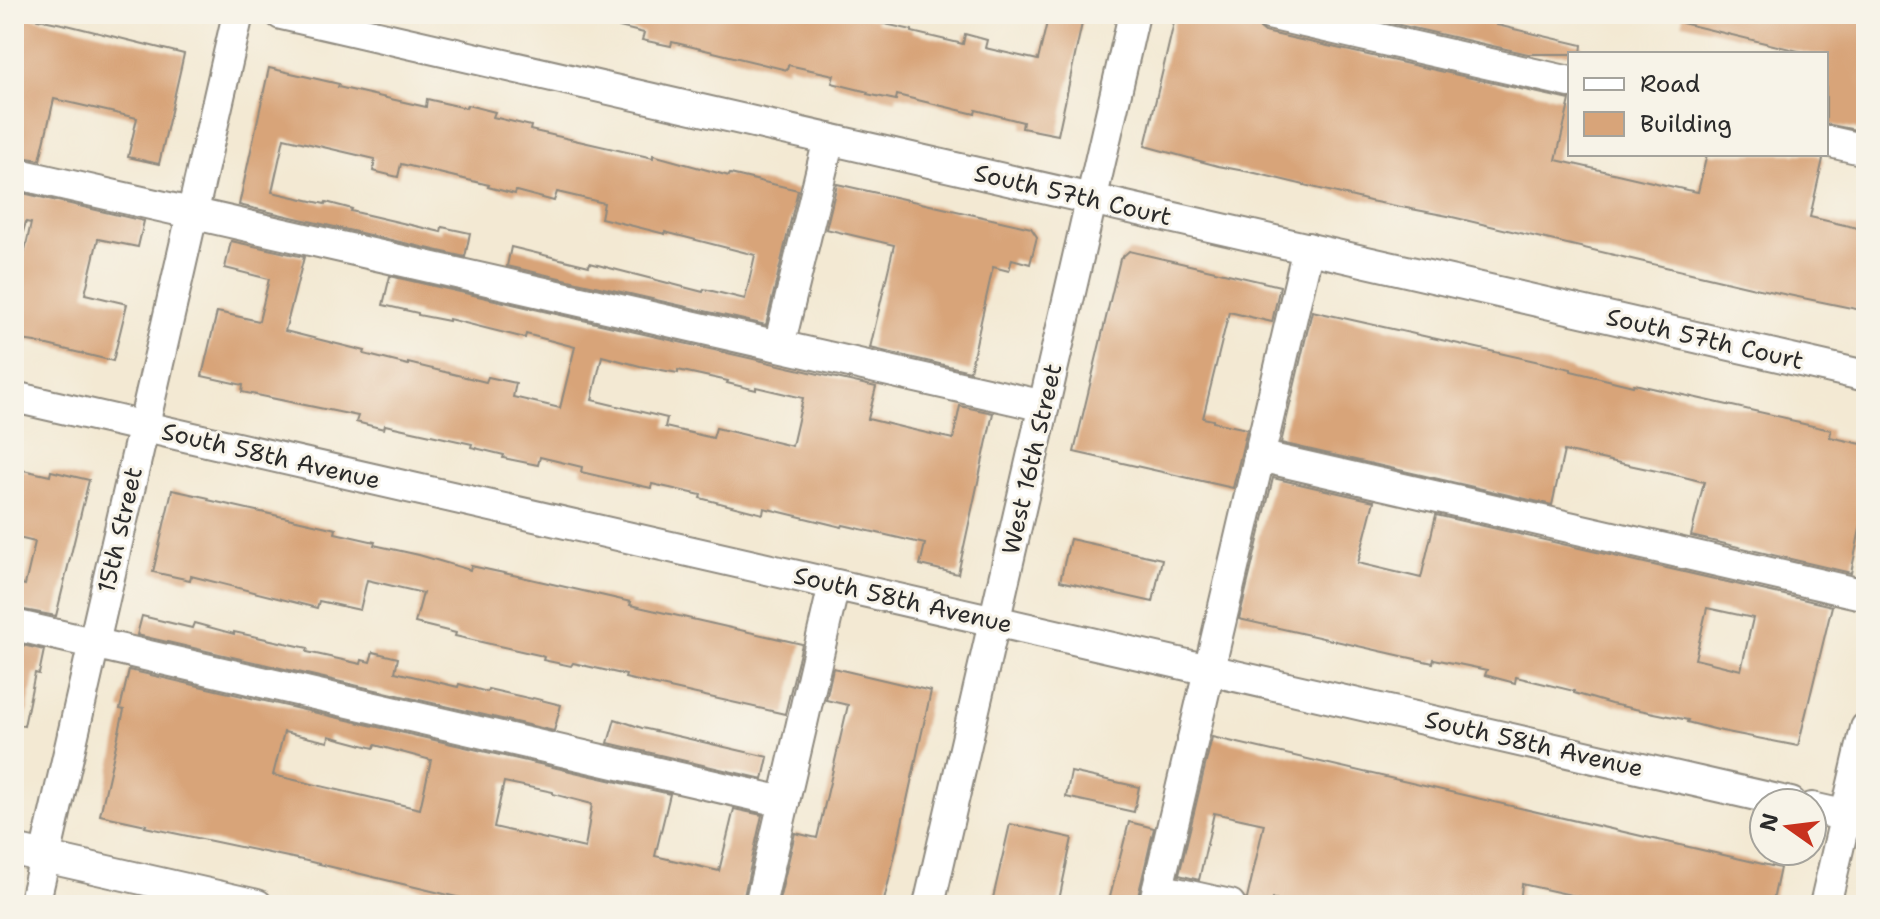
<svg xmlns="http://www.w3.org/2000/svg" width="1880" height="919" viewBox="0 0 1880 919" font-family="'Shantell Sans',sans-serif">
	<rect width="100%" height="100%" fill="#f7f3e8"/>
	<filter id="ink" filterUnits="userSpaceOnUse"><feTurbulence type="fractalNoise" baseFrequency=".0125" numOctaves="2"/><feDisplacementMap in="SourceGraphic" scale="16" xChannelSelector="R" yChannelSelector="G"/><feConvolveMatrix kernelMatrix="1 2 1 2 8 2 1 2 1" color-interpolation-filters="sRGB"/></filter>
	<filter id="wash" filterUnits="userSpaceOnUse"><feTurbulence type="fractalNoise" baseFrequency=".006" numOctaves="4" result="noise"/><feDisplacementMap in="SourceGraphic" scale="32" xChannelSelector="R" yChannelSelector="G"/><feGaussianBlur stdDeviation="1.8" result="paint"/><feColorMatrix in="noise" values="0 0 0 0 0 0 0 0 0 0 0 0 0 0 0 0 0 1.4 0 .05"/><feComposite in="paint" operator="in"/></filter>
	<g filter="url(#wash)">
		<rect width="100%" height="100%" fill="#f3e9d3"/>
		<g id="blocks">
			<!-- building -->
			<g fill="#d8a479" fill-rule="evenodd">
				<path d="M 14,14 L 67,25 L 184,54 L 159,164 L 128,157 L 137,118 L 54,99 L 40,160 L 14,156 Z"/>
				<path d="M 604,14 L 854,14 L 877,19 L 876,22 L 912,30 L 912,32 L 963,44 L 965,34 L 987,40 L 985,48 L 1038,60 L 1049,14 L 1084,14 L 1058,135 L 1022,128 L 1023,122 L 976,110 L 975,114 L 897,95 L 896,100 L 867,94 L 868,92 L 832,83 L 834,75 L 788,65 L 787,70 L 672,42 L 671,46 L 642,40 L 644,33 L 603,23 Z"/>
				<path d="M 1176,14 L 1214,14 L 1255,24 L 1265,32 L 1570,100 L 1556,160 L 1687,190 L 1698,192 L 1707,154 L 1814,154 L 1823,159 L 1810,217 L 1866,230 L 1866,311 L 1755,288 L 1448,216 L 1370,201 L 1255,173 L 1218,166 L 1145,146 Z"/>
				<path d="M 1351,14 L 1472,14 L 1498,20 L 1497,25 L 1582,45 L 1581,54 L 1528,54 Z"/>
				<path d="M 1683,14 L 1866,14 L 1866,132 L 1826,124 L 1826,54 L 1811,54 L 1682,23 Z"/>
				<path d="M 269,68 L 339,84 L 338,87 L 426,107 L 427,99 L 466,108 L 467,105 L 495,112 L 493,117 L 531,126 L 530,130 L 653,158 L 653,155 L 729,176 L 730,174 L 798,190 L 766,325 L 507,266 L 511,247 L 589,266 L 590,263 L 703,292 L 704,289 L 745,299 L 755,255 L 665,232 L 665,234 L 601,218 L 604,203 L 557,192 L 554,201 L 516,191 L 515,194 L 488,187 L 489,185 L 401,164 L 398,177 L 373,171 L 375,159 L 284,138 L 272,192 L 325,204 L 326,202 L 352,209 L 351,211 L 441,232 L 442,227 L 470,233 L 465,257 L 239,205 Z"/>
				<path d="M 837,184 L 1031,228 L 1037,237 L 1030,264 L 1012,259 L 1009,271 L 993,267 L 970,371 L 870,348 L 894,245 L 826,229 Z"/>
				<path d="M 14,191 L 144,221 L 138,247 L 98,239 L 85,294 L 127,304 L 113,361 L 35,342 L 14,339 L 14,300 L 31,223 L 26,222 L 23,232 L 14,231 Z"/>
				<path d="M 231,241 L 304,257 L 285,331 L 365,351 L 364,354 L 408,365 L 408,363 L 486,382 L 488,377 L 516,383 L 513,397 L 560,408 L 575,347 L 526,334 L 525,338 L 449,319 L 449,321 L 418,315 L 418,313 L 383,305 L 390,276 L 876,387 L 868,419 L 905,428 L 953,439 L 960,406 L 993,413 L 958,574 L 920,565 L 925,544 L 843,525 L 842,527 L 764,508 L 763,514 L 700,498 L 701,495 L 652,484 L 651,488 L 581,472 L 582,467 L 540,457 L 538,465 L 503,458 L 504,455 L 471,447 L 472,444 L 385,425 L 384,429 L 356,422 L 358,416 L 242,392 L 243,385 L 202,376 L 217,312 L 259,321 L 269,279 L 225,268 ZM 602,356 L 640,366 L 678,373 L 678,370 L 728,381 L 727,383 L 756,390 L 756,387 L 803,398 L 792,446 L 716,428 L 713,438 L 665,427 L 667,418 L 592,400 Z"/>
				<path d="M 1129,251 L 1280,286 L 1272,322 L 1229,312 L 1203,418 L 1213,420 L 1213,422 L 1247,429 L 1233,488 L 1074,452 L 1120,259 Z"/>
				<path d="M 1312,311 L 1571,369 L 1571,371 L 1633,386 L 1634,384 L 1790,419 L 1790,421 L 1831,430 L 1830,437 L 1866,445 L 1866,500 L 1851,573 L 1691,536 L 1704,482 L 1680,476 L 1564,451 L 1552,505 L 1281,443 Z"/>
				<path d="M 14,468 L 50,476 L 51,471 L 89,480 L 56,616 L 14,608 L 14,582 L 25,585 L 35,542 L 14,537 Z"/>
				<path d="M 1273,478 L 1374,501 L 1358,563 L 1421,578 L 1436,515 L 1832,606 L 1798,746 L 1722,731 L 1687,722 L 1688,720 L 1611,704 L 1574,693 L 1574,691 L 1516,677 L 1515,683 L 1485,675 L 1487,670 L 1434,659 L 1433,663 L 1239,619 ZM 1707,608 L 1753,618 L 1741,670 L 1695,659 Z"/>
				<path d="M 172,490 L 209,498 L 208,500 L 336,529 L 335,533 L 375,542 L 374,545 L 419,555 L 470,570 L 471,566 L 513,575 L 631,602 L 630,605 L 802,644 L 785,714 L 625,678 L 626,675 L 573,663 L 571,666 L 543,660 L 544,657 L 539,655 L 455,636 L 456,633 L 415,623 L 423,593 L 367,580 L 360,610 L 319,601 L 317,608 L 191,576 L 190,580 L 153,572 Z"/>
				<path d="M 1070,539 L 1162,559 L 1153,602 L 1060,581 Z"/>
				<path d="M 142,616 L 192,628 L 194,623 L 234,634 L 234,632 L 308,648 L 307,652 L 361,664 L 362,660 L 370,662 L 373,652 L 398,658 L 395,672 L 458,687 L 459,684 L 487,692 L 488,689 L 532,699 L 533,698 L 561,705 L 554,731 L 137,635 Z"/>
				<path d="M 14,643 L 44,650 L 39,674 L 35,673 L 24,726 L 14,724 Z"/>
				<path d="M 833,668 L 931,691 L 897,846 L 883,905 L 778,905 L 795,833 L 817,838 L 848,705 L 826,700 Z"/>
				<path d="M 129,670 L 670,794 L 655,856 L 719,871 L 734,809 L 762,815 L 742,905 L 490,905 L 307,861 L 145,827 L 146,825 L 100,815 L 124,710 L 120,709 ZM 284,732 L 328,742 L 329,736 L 374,748 L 375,745 L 431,760 L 420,809 L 273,775 ZM 504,782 L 553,792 L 553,794 L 592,804 L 585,848 L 494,827 Z"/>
				<path d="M 615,719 L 642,728 L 768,757 L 763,779 L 608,743 Z"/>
				<path d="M 1212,737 L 1780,868 L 1772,905 L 1616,905 L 1522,884 L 1520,905 L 1297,905 L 1273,899 L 1272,905 L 1248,905 L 1247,899 L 1264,824 L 1214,813 L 1199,880 L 1179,875 Z"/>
				<path d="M 1071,772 L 1139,787 L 1134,812 L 1066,797 Z"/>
				<path d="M 1129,822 L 1154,828 L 1136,905 L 1108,905 Z"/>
				<path d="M 1010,824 L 1072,838 L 1058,905 L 1021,905 L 993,898 Z"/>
			</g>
		</g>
	</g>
	<g filter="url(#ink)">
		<use href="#blocks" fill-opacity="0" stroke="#8f8a7f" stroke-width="2"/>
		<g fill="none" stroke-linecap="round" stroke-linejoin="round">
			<!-- minor casing -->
			<g stroke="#8f8a7f" stroke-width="34">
				<g id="minor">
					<path d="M 281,14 L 1866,376"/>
					<path d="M 1269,14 L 1570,82"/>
					<path d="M 1826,141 L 1866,150"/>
					<path d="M 14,173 L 1044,406"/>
					<path d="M 779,346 L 829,139"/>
					<path d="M 14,397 L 1791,803"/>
					<path d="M 1259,456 L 1866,595"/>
					<path d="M 14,625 L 784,802"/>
					<path d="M 1812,808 L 1865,820"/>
					<path d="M 14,850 L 257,905"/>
					<path d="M 1158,889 L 1230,905"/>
					<path d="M 34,905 L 238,14"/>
					<path d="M 760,905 L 834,585"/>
					<path d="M 929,905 L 1134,14"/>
					<path d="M 1154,905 L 1308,248"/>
					<path d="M 1825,905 L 1866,728"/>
				</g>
			</g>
			<!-- minor -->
			<use href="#minor" stroke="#fff" stroke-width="30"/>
		</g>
	</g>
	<g text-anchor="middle" stroke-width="6" stroke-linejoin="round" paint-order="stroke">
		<!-- street labels -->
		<g font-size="24" fill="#2b2b2b" stroke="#f7f3e8">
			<text transform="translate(1073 195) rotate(13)" y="8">South 57th Court</text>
			<text transform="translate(1705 339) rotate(13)" y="8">South 57th Court</text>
			<text transform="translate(271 456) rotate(13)" y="8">South 58th Avenue</text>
			<text transform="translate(1032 459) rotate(-77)" y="8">West 16th Street</text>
			<text transform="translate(120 530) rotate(-77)" y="8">15th Street</text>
			<text transform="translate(903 600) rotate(13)" y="8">South 58th Avenue</text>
			<text transform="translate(1534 744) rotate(13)" y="8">South 58th Avenue</text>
		</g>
	</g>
	<!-- margin -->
	<rect width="1880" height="919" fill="none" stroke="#f7f3e8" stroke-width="48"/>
	<!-- legend -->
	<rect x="1568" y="52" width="260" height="104" fill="#f7f3e8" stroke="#a5a39c" stroke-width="2"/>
	<rect x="1584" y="78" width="40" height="12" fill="#ffffff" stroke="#a5a39c" stroke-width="2"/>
	<text x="1640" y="92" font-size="24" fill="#2b2b2b">Road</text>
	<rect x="1584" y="112" width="40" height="24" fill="#d8a479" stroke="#a5a39c" stroke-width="2"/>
	<text x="1640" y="132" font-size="24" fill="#2b2b2b">Building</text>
	<!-- north arrow -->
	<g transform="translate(1788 827) rotate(284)"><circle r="38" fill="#f7f3e8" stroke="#a5a39c" stroke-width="2"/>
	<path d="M0-6L14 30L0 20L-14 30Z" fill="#c8321e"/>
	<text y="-12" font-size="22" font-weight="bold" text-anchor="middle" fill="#2b2b2b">N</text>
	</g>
</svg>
